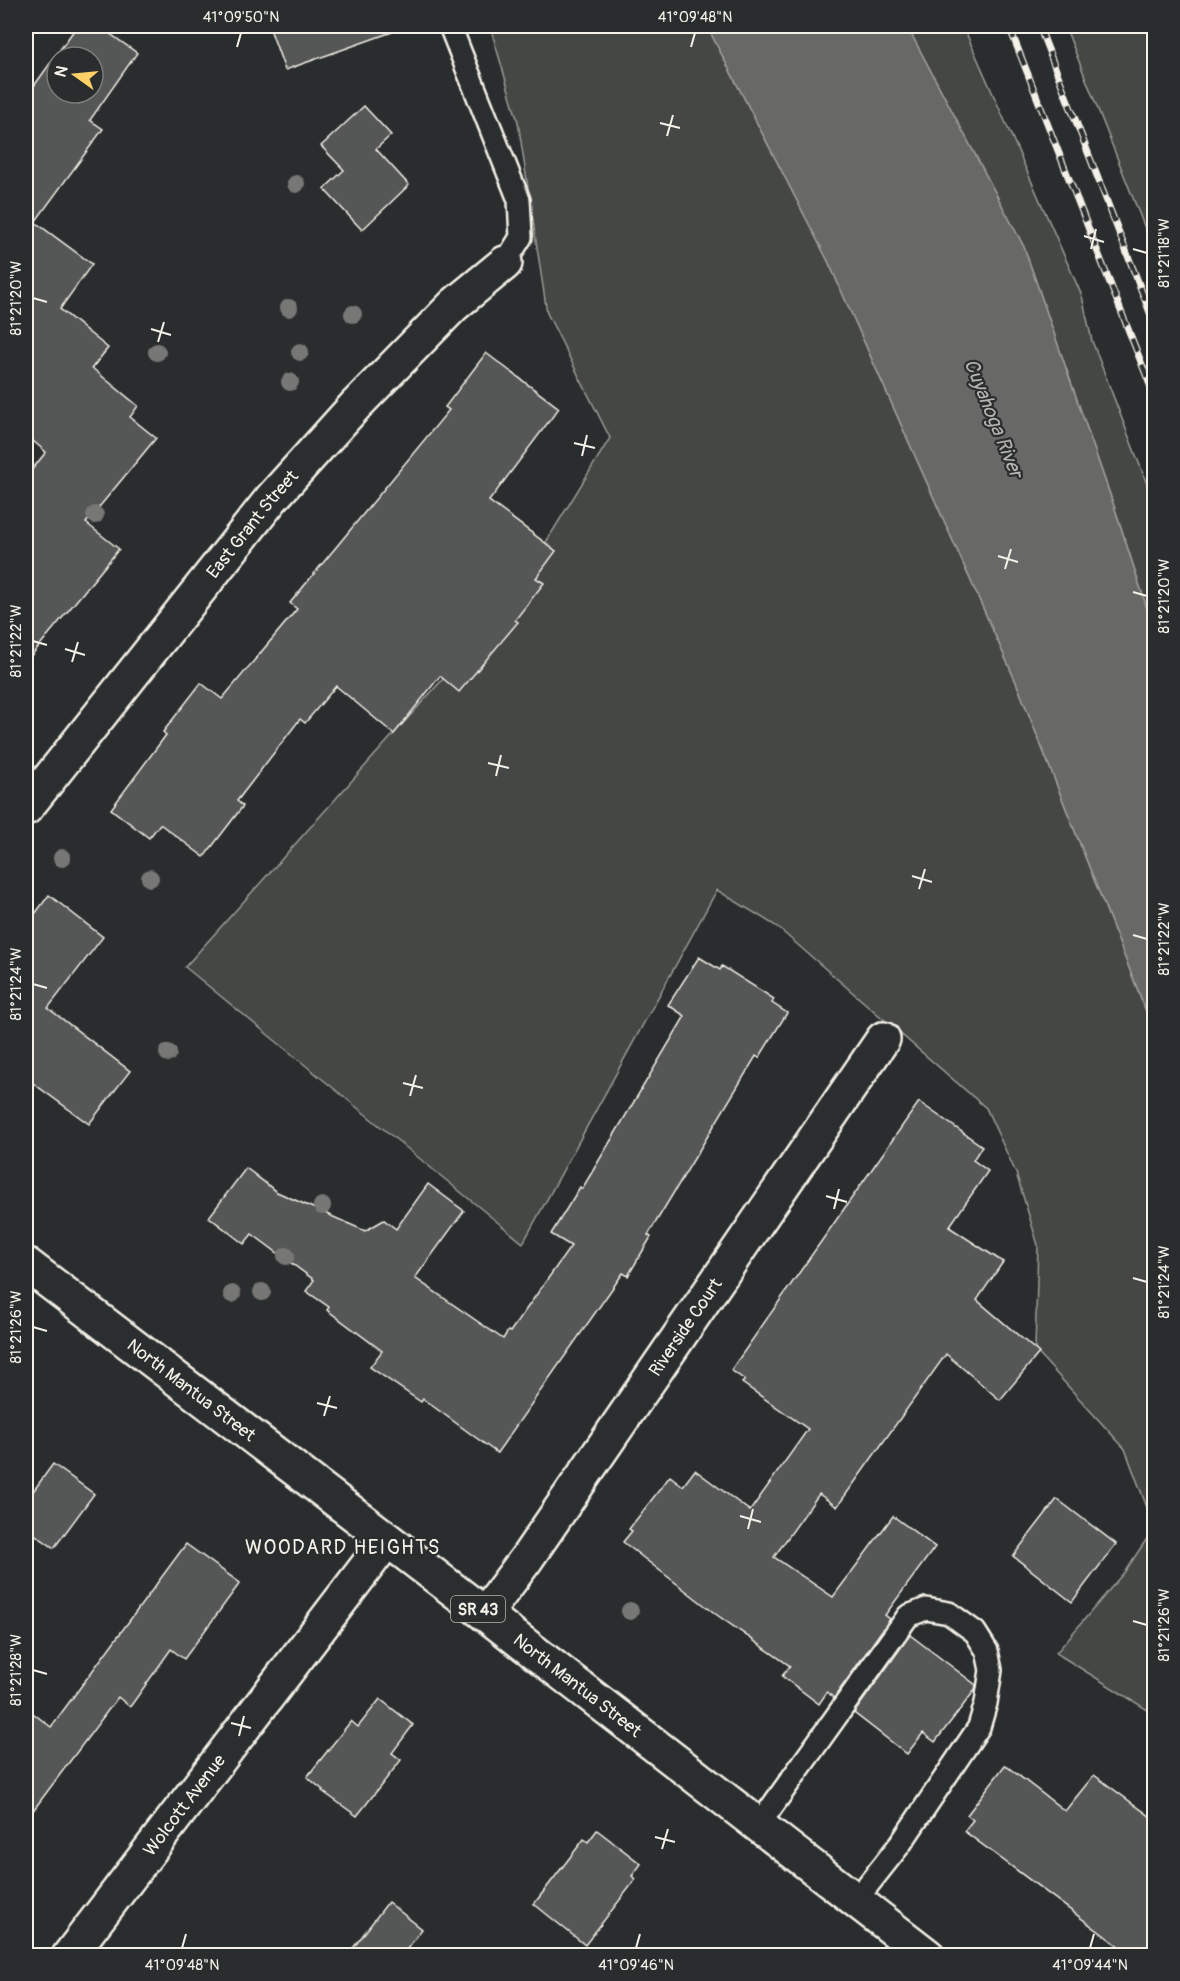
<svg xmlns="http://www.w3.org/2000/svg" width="1180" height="1981" viewBox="0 0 1180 1981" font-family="Pangolin,sans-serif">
	<rect width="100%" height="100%" fill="#2a2d2e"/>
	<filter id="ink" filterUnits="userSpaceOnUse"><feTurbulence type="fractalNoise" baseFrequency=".0167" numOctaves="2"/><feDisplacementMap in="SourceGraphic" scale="12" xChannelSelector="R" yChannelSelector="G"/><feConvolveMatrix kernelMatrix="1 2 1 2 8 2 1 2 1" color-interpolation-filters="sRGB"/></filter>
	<g filter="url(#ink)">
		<!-- green -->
		<g fill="#444645" stroke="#9c9c96" stroke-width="1.5">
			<path d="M 490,26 L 707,26 L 828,261 L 1016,682 L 1154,1031 L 1154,1526 L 1125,1449 L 1035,1350 L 1038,1245 L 1016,1173 L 986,1108 L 776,926 L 717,890 L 523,1243 L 185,967 L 503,612 L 610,438 L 547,313 L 518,122 Z"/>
			<path d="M 907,26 L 963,26 L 1082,296 L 1092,341 L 1154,502 L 1154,630 L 1116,512 L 1024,247 Z"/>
			<path d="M 1065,26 L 1154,26 L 1154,251 Z"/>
			<path d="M 1154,1528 L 1154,1714 L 1056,1653 L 1126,1570 Z"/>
		</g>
		<!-- water -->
		<path fill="#676866" stroke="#9f9f9a" stroke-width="1.5" d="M 707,26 L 907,26 L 1024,247 L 1116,512 L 1154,630 L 1154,1031 L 1016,682 L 828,261 Z"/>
		<!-- building -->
		<g fill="#555756" stroke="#f4f1e8" stroke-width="1.5" fill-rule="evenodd">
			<path d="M 77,26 L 99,26 L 137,53 L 90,120 L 103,129 L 35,222 L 92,264 L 60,309 L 108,348 L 92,368 L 138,406 L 130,417 L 156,438 L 86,523 L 119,549 L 26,662 L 26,477 L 46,452 L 26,435 L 26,97 ZM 57,57 L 93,57 L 93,93 L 57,93 Z"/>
			<path d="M 269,26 L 394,26 L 395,31 L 285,70 Z"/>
			<path d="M 364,106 L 391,135 L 376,149 L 409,185 L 362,230 L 324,189 L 344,170 L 321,146 Z"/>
			<path d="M 486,353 L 559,408 L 489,501 L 556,551 L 536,578 L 544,583 L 515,620 L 518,622 L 459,692 L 440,676 L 394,734 L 336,686 L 305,723 L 300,719 L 237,801 L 243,806 L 204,857 L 160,824 L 149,838 L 111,809 L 166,735 L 163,732 L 201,683 L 222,699 L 297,609 L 290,603 L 449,410 L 445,407 Z"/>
			<path d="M 49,895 L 103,937 L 48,1008 L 130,1071 L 89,1124 L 26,1078 L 26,926 Z"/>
			<path d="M 699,957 L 720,970 L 722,966 L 774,999 L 772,1003 L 787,1013 L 759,1058 L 756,1056 L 648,1235 L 651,1237 L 628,1276 L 623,1273 L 497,1453 L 423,1399 L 421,1402 L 370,1367 L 382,1351 L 327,1310 L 329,1307 L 306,1291 L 314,1280 L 252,1234 L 244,1244 L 209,1217 L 246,1168 L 277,1192 L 365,1231 L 384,1220 L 396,1229 L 428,1184 L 464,1211 L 415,1278 L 503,1339 L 508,1331 L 510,1332 L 571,1246 L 551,1234 L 580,1187 L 582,1189 L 685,1016 L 668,1005 Z"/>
			<path d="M 919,1102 L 982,1146 L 973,1160 L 988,1171 L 949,1227 L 1003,1262 L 977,1300 L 1039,1353 L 1000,1400 L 946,1354 L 837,1507 L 819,1494 L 774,1557 L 833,1597 L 893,1516 L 935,1547 L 885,1615 L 890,1619 L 834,1698 L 827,1692 L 819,1704 L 782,1676 L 790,1666 L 717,1615 L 623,1542 L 632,1531 L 629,1529 L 670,1476 L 683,1486 L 695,1470 L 750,1511 L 808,1429 L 742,1383 L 745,1380 L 731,1370 Z"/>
			<path d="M 53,1464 L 94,1494 L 54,1548 L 26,1528 L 26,1501 Z"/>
			<path d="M 1057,1499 L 1116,1544 L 1072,1602 L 1013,1556 Z"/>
			<path d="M 186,1544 L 240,1583 L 184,1659 L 171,1649 L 130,1707 L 118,1697 L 26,1820 L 26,1708 L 51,1727 Z"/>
			<path d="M 910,1635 L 976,1685 L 975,1690 L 935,1742 L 923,1733 L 907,1754 L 854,1713 Z"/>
			<path d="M 380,1699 L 413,1725 L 392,1753 L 401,1760 L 357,1816 L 322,1791 L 323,1790 L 307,1777 L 351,1721 L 358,1727 Z"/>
			<path d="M 1005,1765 L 1065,1811 L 1094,1775 L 1155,1820 L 1155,1956 L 1132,1956 L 964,1831 L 973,1820 L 967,1815 Z"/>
			<path d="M 597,1830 L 641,1864 L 632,1876 L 636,1879 L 585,1945 L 534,1904 L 584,1839 L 588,1842 Z"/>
			<path d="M 388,1902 L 422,1929 L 402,1956 L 347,1956 Z"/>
		</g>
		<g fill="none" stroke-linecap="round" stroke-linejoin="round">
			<!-- service casing -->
			<g stroke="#f4f1e8" stroke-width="26">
				<g id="service">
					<path d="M 450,26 L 519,200 L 521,237 L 505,263"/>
					<path d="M 758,1826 L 908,1616 L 926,1609 L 949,1613 L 975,1632 L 987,1651 L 991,1670 L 986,1703 L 979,1727 L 901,1843 L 856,1900"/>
				</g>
			</g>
			<!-- minor casing -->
			<g stroke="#f4f1e8" stroke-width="38">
				<g id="minor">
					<path id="s1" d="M 26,808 L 272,498 L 355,406 L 454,305 L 505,263"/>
					<path id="s2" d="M 485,1614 L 527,1558 L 883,1039"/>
					<path id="s3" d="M 69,1956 L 387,1540"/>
				</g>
			</g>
			<!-- primary casing -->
			<g stroke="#f4f1e8" stroke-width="38">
				<g id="primary">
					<path id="s4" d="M 26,1264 L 485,1614 L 928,1956"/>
				</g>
			</g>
			<!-- service -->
			<use href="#service" stroke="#2a2d2e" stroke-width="21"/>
			<!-- minor -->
			<use href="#minor" stroke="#2a2d2e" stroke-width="33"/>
			<!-- primary -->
			<use href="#primary" stroke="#2a2d2e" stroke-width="33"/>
			<!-- rail casing -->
			<g stroke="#f4f1e8" stroke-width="7">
				<g id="rail">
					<path d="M 1009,26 L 1154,395"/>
					<path d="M 1039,26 L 1154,323"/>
				</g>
			</g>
			<!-- rail -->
			<use href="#rail" stroke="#2a2d2e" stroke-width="4.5" stroke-dasharray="14" stroke-linecap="butt"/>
		</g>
		<!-- trees -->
		<g fill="#777875">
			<circle cx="296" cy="184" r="9"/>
			<circle cx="289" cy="308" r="9"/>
			<circle cx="353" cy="314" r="9"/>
			<circle cx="157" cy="352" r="9"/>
			<circle cx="300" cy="352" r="9"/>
			<circle cx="290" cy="382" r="9"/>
			<circle cx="95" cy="515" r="9"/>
			<circle cx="62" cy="858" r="9"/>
			<circle cx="150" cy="878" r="9"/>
			<circle cx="168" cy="1053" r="9"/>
			<circle cx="322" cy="1206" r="9"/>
			<circle cx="286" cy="1256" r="9"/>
			<circle cx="262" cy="1292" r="9"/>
			<circle cx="232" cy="1294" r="9"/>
			<circle cx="630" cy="1611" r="9"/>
		</g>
	</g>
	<!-- ticks -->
	<path fill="none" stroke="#f4f1e8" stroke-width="2" d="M 237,47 L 241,33M 691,47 L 695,33M 660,123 L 680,128M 667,136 L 673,115M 1084,236 L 1104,242M 1091,249 L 1096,229M 1133,249 L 1147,253M 33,298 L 47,302M 151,329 L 171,335M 158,342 L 164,322M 574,443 L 595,448M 582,456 L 587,435M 998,556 L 1018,562M 1005,569 L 1011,549M 1133,592 L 1147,596M 33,641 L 47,645M 65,649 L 85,655M 72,662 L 78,642M 488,763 L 509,768M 496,776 L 501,755M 912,876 L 932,882M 919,889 L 925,869M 1133,935 L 1147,939M 33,984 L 47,988M 403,1083 L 423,1088M 410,1096 L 416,1075M 826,1196 L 847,1202M 834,1209 L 839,1189M 1133,1278 L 1147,1282M 33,1327 L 47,1331M 317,1403 L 337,1408M 324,1416 L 330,1396M 740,1516 L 761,1522M 748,1529 L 753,1509M 1133,1621 L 1147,1625M 33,1670 L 47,1674M 231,1723 L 251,1728M 239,1736 L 244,1716M 655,1837 L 675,1842M 662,1849 L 668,1829M 182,1948 L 186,1934M 636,1948 L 640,1934M 1090,1948 L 1094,1934"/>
	<g text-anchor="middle" stroke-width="4.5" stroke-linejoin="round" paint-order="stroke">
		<!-- shield labels -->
		<rect fill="#2a2d2e" stroke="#b7b6b0" stroke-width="1.5" x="451" y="1596" width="54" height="26" rx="4.5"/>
		<g font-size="16" font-weight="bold" fill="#f4f1e8">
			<text x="478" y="1615">SR 43</text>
		</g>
		<!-- street labels -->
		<g font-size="18" fill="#f4f1e8" stroke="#2a2d2e">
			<text dy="6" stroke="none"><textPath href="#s1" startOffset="363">East Grant Street</textPath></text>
			<text dy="6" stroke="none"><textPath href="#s2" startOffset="350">Riverside Court</textPath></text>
			<text dy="6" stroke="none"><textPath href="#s4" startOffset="208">North Mantua Street</textPath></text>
			<text dy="6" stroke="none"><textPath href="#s4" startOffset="694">North Mantua Street</textPath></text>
			<text dy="6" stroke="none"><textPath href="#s3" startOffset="190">Wolcott Avenue</textPath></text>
		</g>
		<!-- water labels -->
		<g font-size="20" font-style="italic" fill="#b5b3ae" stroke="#2a2d2e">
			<text transform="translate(994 418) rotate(68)" y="7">Cuyahoga River</text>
		</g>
		<!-- neighbourhood labels -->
		<g font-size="20" letter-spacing="1.5" fill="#f4f1e8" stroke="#2a2d2e">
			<text x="343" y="1554">WOODARD HEIGHTS</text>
		</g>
	</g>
	<!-- margin -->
	<rect width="1180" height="1981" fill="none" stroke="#2a2d2e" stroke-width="66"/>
	<!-- north arrow -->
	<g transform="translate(75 75) rotate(285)"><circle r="28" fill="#2a2d2e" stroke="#7b7b78" stroke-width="1.5"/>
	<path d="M0-4.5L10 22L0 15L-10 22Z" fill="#ffd166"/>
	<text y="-9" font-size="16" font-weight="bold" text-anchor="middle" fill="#f4f1e8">N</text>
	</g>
	<rect x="33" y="33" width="1114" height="1915" fill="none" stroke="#f4f1e8" stroke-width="2"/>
	<g font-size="15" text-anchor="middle" fill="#f4f1e8">
		<text x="241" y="22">41°09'50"N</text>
		<text x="695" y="22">41°09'48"N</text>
		<text transform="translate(1164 253) rotate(-90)" y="5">81°21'18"W</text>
		<text transform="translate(16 298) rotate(-90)" y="5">81°21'20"W</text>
		<text transform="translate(1164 596) rotate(-90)" y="5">81°21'20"W</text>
		<text transform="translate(16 641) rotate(-90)" y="5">81°21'22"W</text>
		<text transform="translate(1164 939) rotate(-90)" y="5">81°21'22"W</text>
		<text transform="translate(16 984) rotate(-90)" y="5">81°21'24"W</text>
		<text transform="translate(1164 1282) rotate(-90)" y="5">81°21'24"W</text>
		<text transform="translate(16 1327) rotate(-90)" y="5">81°21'26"W</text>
		<text transform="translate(1164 1625) rotate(-90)" y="5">81°21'26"W</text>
		<text transform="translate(16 1670) rotate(-90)" y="5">81°21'28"W</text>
		<text x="182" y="1970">41°09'48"N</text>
		<text x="636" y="1970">41°09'46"N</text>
		<text x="1090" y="1970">41°09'44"N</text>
	</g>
</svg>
